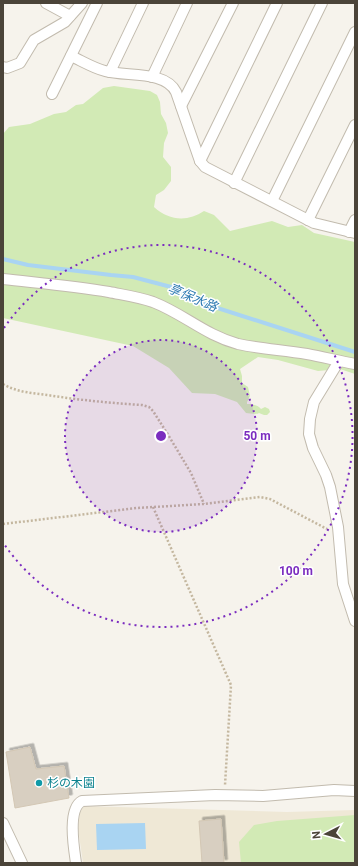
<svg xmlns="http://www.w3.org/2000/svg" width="358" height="866" viewBox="0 0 358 866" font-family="Roboto,'Noto Sans JP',sans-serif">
	<defs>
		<filter id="shadow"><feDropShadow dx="3.5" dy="-3.5" stdDeviation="0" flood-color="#0004"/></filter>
	</defs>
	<rect width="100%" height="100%" fill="#f6f3ec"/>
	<!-- education -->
	<path fill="#efe8d6" d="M 83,806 L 287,812 L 355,810 L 355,863 L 83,863 L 78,828 L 80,811 Z"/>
	<!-- green -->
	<g fill="#d2eab5">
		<path d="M 114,86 L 150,91 L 157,95 L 160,102 L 161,114 L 166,123 L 168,133 L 164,143 L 163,157 L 171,167 L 171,181 L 164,190 L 156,195 L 154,207 C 169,221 188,222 204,211 L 214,215 L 230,231 L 272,221 L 288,227 L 302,225 L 314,233 L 355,242 L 355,374 L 340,369 L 318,371 L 278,360 L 258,357 L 240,369 L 242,376 L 242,383 L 248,387 L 250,396 L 247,402 L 247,404 C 252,404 258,405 261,409 L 265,407 L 269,409 L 270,412 L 267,415 L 264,415 L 259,413 C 256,415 250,413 246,413 L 237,402 L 215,394 L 192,393 L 169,368 L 133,346 L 3,318 L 3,134 L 9,127 L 30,124 L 54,114 L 66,112 L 76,105 L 83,104 L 103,88 Z"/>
		<path d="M 355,815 L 355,863 L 241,863 L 239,842 L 254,825 L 277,821 Z"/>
	</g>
	<!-- water -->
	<path fill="#a9d4f2" d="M 145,823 L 146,849 L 97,850 L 96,824 Z"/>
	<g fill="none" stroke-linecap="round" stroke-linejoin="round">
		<!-- stream -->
		<path stroke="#a9d4f2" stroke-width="4" d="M 3,259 L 28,265 L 111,275 L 133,277 L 175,288 L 205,304 L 355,352"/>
	</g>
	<!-- building -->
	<g fill="#d8cfc1" stroke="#d3c7b4" filter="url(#shadow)">
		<path d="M 30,747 L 36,769 L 64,766 L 69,798 L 15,808 L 6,752 Z"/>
		<path d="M 221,819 L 224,863 L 202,863 L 199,821 Z"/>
	</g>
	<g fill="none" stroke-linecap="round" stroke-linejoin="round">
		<!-- street casing -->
		<g stroke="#c2bbae" stroke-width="12">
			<g id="street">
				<path d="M 46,3 L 70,16"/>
				<path d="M 71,56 C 82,61 93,68 105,71 C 126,77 165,70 176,92 L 200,161 L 205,167 L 314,223 L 355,233"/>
				<path d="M 3,67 L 7,68 L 20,63 L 34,40 L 65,22 L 82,3"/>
				<path d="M 110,72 L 143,3"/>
				<path d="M 152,77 L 187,3"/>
				<path d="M 52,94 L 97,3"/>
				<path d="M 181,106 L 233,3"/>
				<path d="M 200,161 L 277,3"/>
				<path d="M 234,183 L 322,3"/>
				<path d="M 272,201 L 355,32"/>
				<path d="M 308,220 L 355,125"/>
				<path d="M 349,232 L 355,220"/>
				<path d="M 3,279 C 38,283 74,286 109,292 C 124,295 139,297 153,302 C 184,314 205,335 238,344 C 261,349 284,350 307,354 C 323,357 339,361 355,364"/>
				<path d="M 339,361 L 314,402 L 310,419 L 309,434 L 313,448 L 326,475 L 330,487 L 338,527 L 343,584 L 355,621"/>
				<path d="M 3,823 L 22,863"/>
				<path d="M 76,863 C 74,849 67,809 82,801 L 215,795 L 263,796 L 334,790 L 355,791"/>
			</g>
		</g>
		<!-- path -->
		<g stroke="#c4b79f" stroke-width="2.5" stroke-dasharray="2 2" stroke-linecap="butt">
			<path d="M 3,384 C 16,392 32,393 47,395 C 79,400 110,403 142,405 L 149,407 L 153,411 L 167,433 L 191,473 L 204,504"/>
			<path d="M 153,507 L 231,685 L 225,785"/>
			<path d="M 3,524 L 137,508 L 204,504 L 260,497 L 270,499 L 327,529"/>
		</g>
		<!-- street -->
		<use href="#street" stroke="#fff" stroke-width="10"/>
	</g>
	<!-- distance rings -->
	<circle cx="161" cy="436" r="96" fill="#7b2cbf" fill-opacity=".12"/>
	<g fill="none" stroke="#7b2cbf" stroke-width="2" stroke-dasharray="2 4">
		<circle cx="161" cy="436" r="96"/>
		<path d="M4 328A191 191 0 1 1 4 544"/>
	</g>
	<!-- markers -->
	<circle fill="#0f9aa8" stroke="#fff" stroke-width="1.5" cx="39" cy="783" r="4"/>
	<g text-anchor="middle" stroke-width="3" stroke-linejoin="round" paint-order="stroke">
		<!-- culture labels -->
		<g font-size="12" fill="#0d838f" stroke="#fff" text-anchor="start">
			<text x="47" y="787">杉の木園</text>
		</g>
		<!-- water labels -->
		<g font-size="13" font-style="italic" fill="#2e7ab2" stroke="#fff">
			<text transform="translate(193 297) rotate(23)" y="5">享保水路</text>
		</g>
	</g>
	<circle cx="161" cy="436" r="6" fill="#7b2cbf" stroke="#fff" stroke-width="2"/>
	<g font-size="12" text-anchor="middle" font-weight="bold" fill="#7b2cbf" stroke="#fff" stroke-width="3" stroke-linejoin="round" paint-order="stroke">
		<text x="257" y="440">50 m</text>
		<text x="296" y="575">100 m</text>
	</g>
	<!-- border -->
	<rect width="358" height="866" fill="none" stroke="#4b4439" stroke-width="8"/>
	<!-- north arrow -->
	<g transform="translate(326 834) rotate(264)" stroke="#ffffff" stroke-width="3" paint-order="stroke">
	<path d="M0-3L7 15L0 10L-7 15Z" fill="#4b4439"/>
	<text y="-6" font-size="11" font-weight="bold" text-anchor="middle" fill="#4b4439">N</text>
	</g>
</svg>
